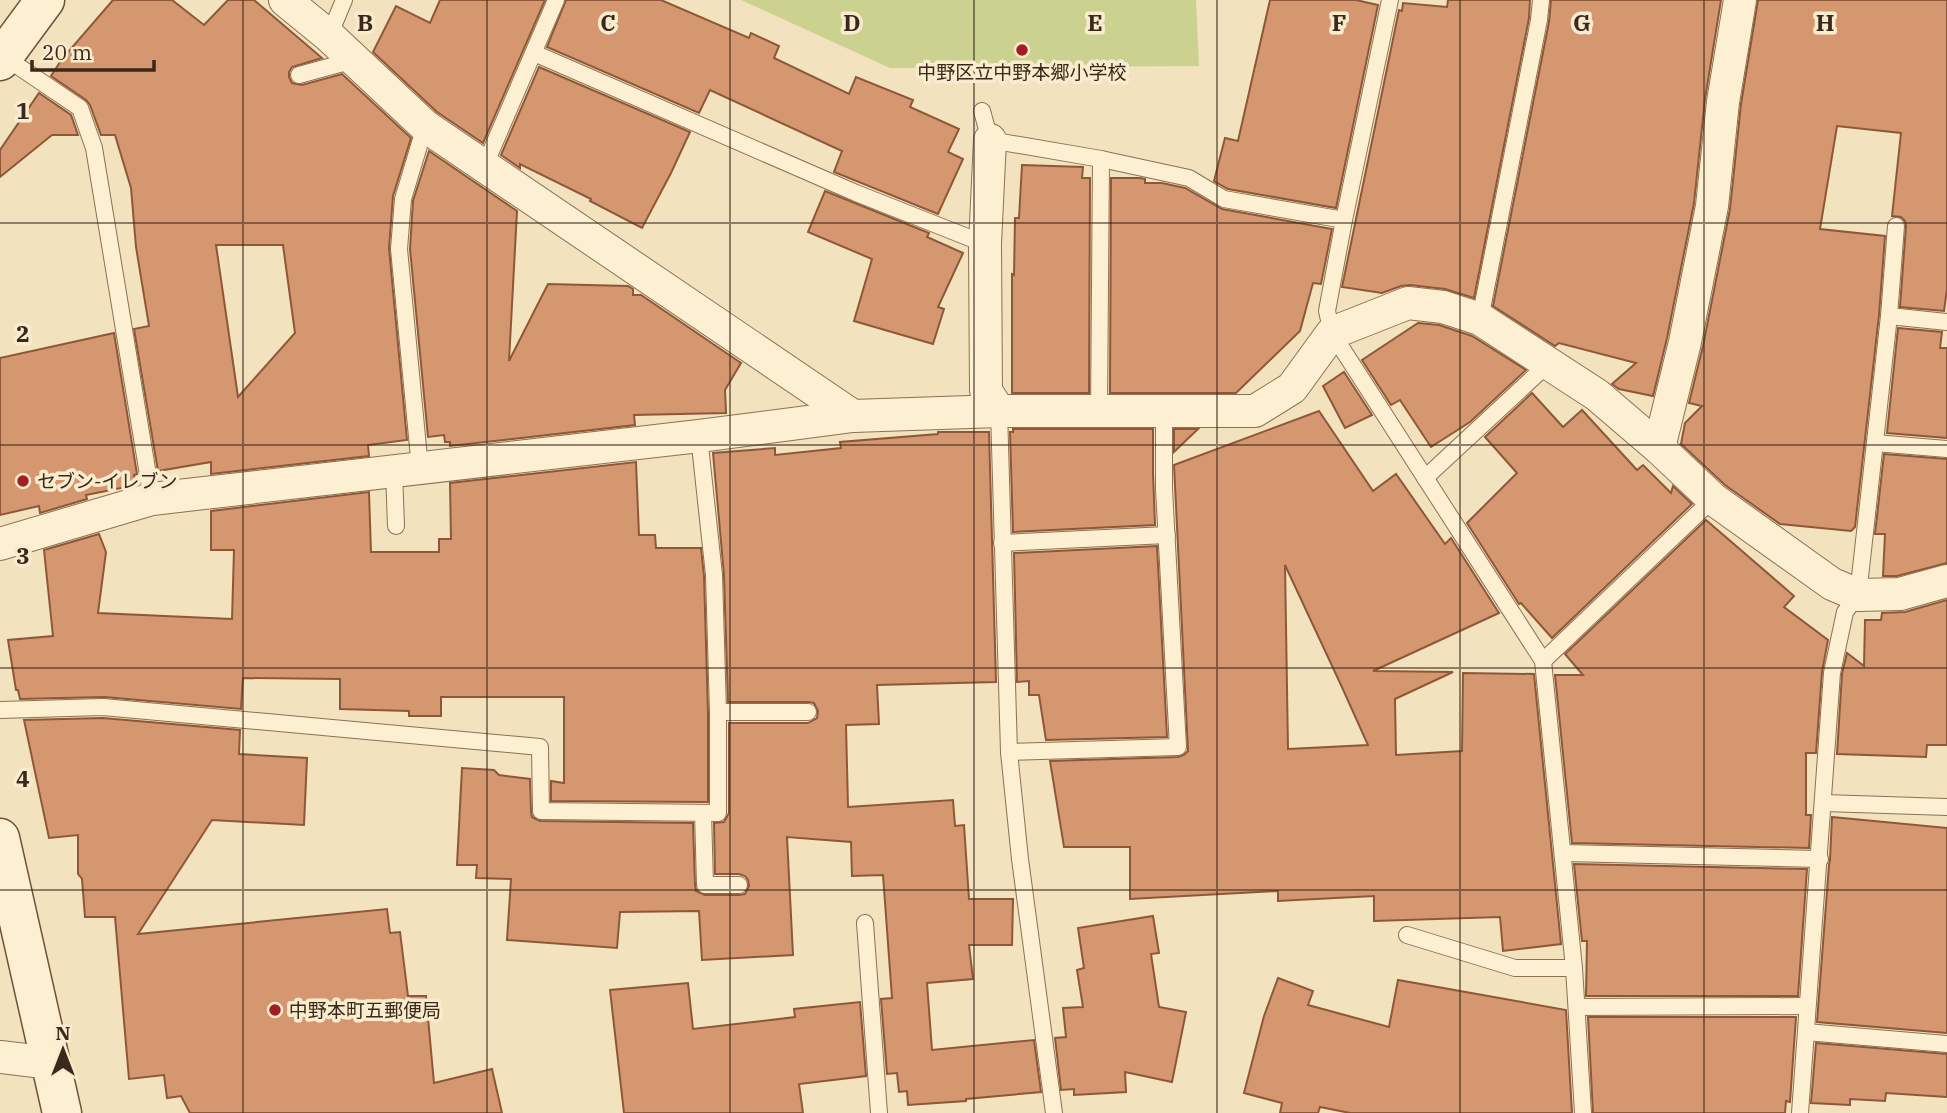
<svg xmlns="http://www.w3.org/2000/svg" width="1947" height="1113" viewBox="0 0 1947 1113" font-family="'IBM Plex Serif','Noto Sans JP',serif">
	<rect width="100%" height="100%" fill="#f2e2bd"/>
	<!-- green -->
	<path fill="#cbd290" d="M 741,0 L 1196,0 L 1199,66 L 890,68 Z"/>
	<!-- building -->
	<g fill="#d5976f" stroke="#8e5838" stroke-width="2" fill-rule="evenodd">
		<path d="M 113,0 L 172,0 L 204,25 L 228,0 L 254,0 L 322,58 L 292,67 L 289,72 L 289,77 L 292,83 L 302,85 L 342,74 L 411,138 L 393,196 L 389,248 L 407,440 L 368,445 L 369,456 L 211,474 L 211,462 L 158,471 L 134,329 L 149,326 L 136,247 L 131,188 L 115,135 L 101,135 L 90,105 L 86,100 L 51,76 L 62,59 ZM 216,245 L 283,245 L 295,333 L 238,397 Z"/>
		<path d="M 440,0 L 545,0 L 483,143 L 437,112 L 373,52 L 396,6 L 430,23 Z"/>
		<path d="M 566,0 L 661,0 L 749,38 L 751,33 L 779,46 L 774,58 L 849,94 L 856,77 L 913,100 L 910,107 L 959,129 L 948,152 L 963,159 L 938,214 L 834,172 L 842,151 L 710,90 L 699,113 L 547,47 Z"/>
		<path d="M 1270,0 L 1356,0 L 1378,5 L 1336,208 L 1228,189 L 1214,181 L 1225,138 L 1238,141 Z"/>
		<path d="M 1448,0 L 1530,0 L 1529,18 L 1474,298 L 1445,289 L 1410,285 L 1401,286 L 1382,293 L 1342,287 L 1399,10 L 1402,11 L 1403,3 L 1447,7 Z"/>
		<path d="M 1551,0 L 1721,0 L 1705,99 L 1694,203 L 1667,338 L 1653,396 L 1619,389 L 1612,384 L 1636,363 L 1559,343 L 1555,346 L 1493,306 L 1549,22 Z"/>
		<path d="M 1758,0 L 1947,0 L 1947,289 L 1944,311 L 1900,307 L 1906,226 L 1905,221 L 1901,217 L 1892,216 L 1901,133 L 1837,126 L 1820,229 L 1885,236 L 1879,315 L 1855,527 L 1851,531 L 1780,524 L 1725,485 L 1681,444 L 1685,423 L 1702,406 L 1689,403 L 1703,346 L 1730,209 L 1741,104 Z"/>
		<path d="M 539,67 L 690,132 L 671,173 L 642,228 L 590,201 L 591,199 L 520,164 L 520,168 L 501,155 Z"/>
		<path d="M 39,93 L 71,115 L 78,135 L 52,135 L 0,177 L 0,150 Z"/>
		<path d="M 429,151 L 517,211 L 509,361 L 548,284 L 628,286 L 633,289 L 633,295 L 641,295 L 741,363 L 725,390 L 726,413 L 634,415 L 635,425 L 450,446 L 450,442 L 445,442 L 444,435 L 428,437 L 410,249 L 413,201 Z"/>
		<path d="M 1022,165 L 1083,167 L 1082,178 L 1090,178 L 1089,393 L 1012,393 L 1012,274 L 1014,275 L 1015,218 L 1019,218 Z"/>
		<path d="M 1111,178 L 1140,178 L 1145,179 L 1145,183 L 1162,183 L 1185,188 L 1222,209 L 1332,229 L 1321,284 L 1313,283 L 1300,331 L 1236,393 L 1110,393 Z"/>
		<path d="M 825,191 L 929,233 L 927,237 L 963,253 L 938,307 L 944,309 L 933,344 L 854,321 L 872,259 L 808,232 Z"/>
		<path d="M 1418,323 L 1439,325 L 1472,336 L 1526,370 L 1470,422 L 1431,447 L 1400,400 L 1391,405 L 1362,360 Z"/>
		<path d="M 1898,328 L 1942,332 L 1940,348 L 1947,348 L 1947,438 L 1887,433 Z"/>
		<path d="M 114,333 L 137,474 L 134,475 L 136,485 L 86,495 L 87,499 L 40,513 L 39,506 L 0,515 L 0,358 Z"/>
		<path d="M 1344,372 L 1372,415 L 1345,428 L 1323,386 Z"/>
		<path d="M 1532,393 L 1563,427 L 1582,410 L 1637,470 L 1643,465 L 1671,493 L 1673,486 L 1692,504 L 1552,638 L 1521,603 L 1519,604 L 1467,523 L 1517,473 L 1485,437 Z"/>
		<path d="M 1319,411 L 1373,491 L 1396,474 L 1445,544 L 1451,538 L 1499,613 L 1373,671 L 1453,672 L 1395,699 L 1396,755 L 1462,751 L 1463,673 L 1534,674 L 1561,944 L 1503,951 L 1500,917 L 1374,921 L 1374,896 L 1278,901 L 1278,891 L 1130,899 L 1130,847 L 1064,847 L 1050,761 L 1178,757 L 1184,755 L 1188,751 L 1174,465 ZM 1285,565 L 1341,685 L 1368,745 L 1288,749 Z"/>
		<path d="M 1013,429 L 1153,429 L 1153,473 L 1155,525 L 1013,532 L 1010,432 L 1013,432 Z"/>
		<path d="M 1174,429 L 1198,429 L 1174,452 Z"/>
		<path d="M 938,432 L 989,432 L 996,682 L 877,685 L 879,724 L 846,725 L 848,807 L 953,800 L 955,826 L 964,825 L 969,899 L 1013,899 L 1012,945 L 969,945 L 973,979 L 927,983 L 932,1050 L 1034,1040 L 1041,1092 L 966,1099 L 966,1101 L 908,1105 L 907,1091 L 899,1092 L 897,1073 L 887,1074 L 881,999 L 892,998 L 883,875 L 852,876 L 851,842 L 787,837 L 793,955 L 702,960 L 699,911 L 620,912 L 617,948 L 507,940 L 511,879 L 476,878 L 477,865 L 457,865 L 462,768 L 494,770 L 499,775 L 530,779 L 531,812 L 532,817 L 540,821 L 693,823 L 695,885 L 696,891 L 705,895 L 739,895 L 745,894 L 749,886 L 748,880 L 745,876 L 739,874 L 715,874 L 714,823 L 724,822 L 729,813 L 729,723 L 808,723 L 817,718 L 818,711 L 814,703 L 808,702 L 728,702 L 724,575 L 713,453 L 775,448 L 775,455 L 841,448 L 840,442 L 938,434 Z"/>
		<path d="M 1884,454 L 1947,459 L 1947,563 L 1897,576 L 1883,576 L 1885,534 L 1875,534 Z"/>
		<path d="M 636,462 L 639,535 L 655,535 L 656,548 L 701,548 L 704,576 L 708,712 L 708,802 L 551,801 L 551,781 L 564,783 L 564,697 L 441,697 L 441,716 L 409,716 L 409,711 L 340,709 L 340,679 L 243,678 L 241,709 L 104,697 L 20,699 L 18,690 L 16,690 L 8,640 L 53,636 L 44,550 L 99,534 L 106,552 L 98,613 L 232,619 L 234,550 L 211,550 L 211,511 L 369,492 L 371,552 L 439,552 L 439,539 L 451,539 L 450,483 Z"/>
		<path d="M 1706,520 L 1794,596 L 1784,607 L 1828,640 L 1822,672 L 1816,753 L 1806,753 L 1806,815 L 1811,815 L 1809,848 L 1572,843 L 1555,675 L 1583,675 L 1565,654 Z"/>
		<path d="M 1157,546 L 1167,737 L 1046,740 L 1039,695 L 1029,695 L 1029,681 L 1017,682 L 1014,553 Z"/>
		<path d="M 1947,600 L 1947,745 L 1927,745 L 1926,757 L 1837,754 L 1842,674 L 1847,653 L 1864,666 L 1865,620 L 1881,620 L 1882,613 L 1905,612 Z"/>
		<path d="M 103,718 L 240,730 L 239,754 L 307,758 L 304,825 L 212,820 L 138,934 L 387,909 L 390,933 L 400,932 L 408,996 L 426,996 L 434,1083 L 492,1069 L 502,1113 L 190,1113 L 181,1096 L 167,1098 L 164,1075 L 129,1079 L 115,917 L 85,917 L 82,879 L 78,874 L 78,835 L 49,838 L 24,720 Z"/>
		<path d="M 1832,817 L 1947,828 L 1947,1033 L 1817,1022 L 1829,865 L 1830,860 Z"/>
		<path d="M 1574,864 L 1807,869 L 1798,996 L 1586,996 L 1587,941 L 1582,941 Z"/>
		<path d="M 1153,916 L 1159,953 L 1151,954 L 1159,1007 L 1186,1012 L 1172,1082 L 1125,1072 L 1126,1092 L 1074,1095 L 1074,1089 L 1061,1090 L 1055,1038 L 1066,1037 L 1063,1008 L 1083,1007 L 1077,970 L 1084,968 L 1078,928 Z"/>
		<path d="M 1278,978 L 1313,991 L 1308,1005 L 1389,1027 L 1398,980 L 1566,1010 L 1572,1113 L 1350,1113 L 1320,1107 L 1318,1113 L 1280,1113 L 1282,1103 L 1244,1093 L 1264,1016 Z"/>
		<path d="M 688,983 L 693,1029 L 795,1017 L 794,1009 L 860,1002 L 866,1076 L 799,1084 L 803,1113 L 624,1113 L 610,990 Z"/>
		<path d="M 1588,1017 L 1796,1017 L 1790,1102 L 1786,1101 L 1785,1113 L 1593,1113 Z"/>
		<path d="M 1816,1043 L 1947,1054 L 1947,1097 L 1886,1093 L 1885,1101 L 1850,1099 L 1850,1105 L 1811,1103 Z"/>
	</g>
	<g fill="none" stroke-linecap="round" stroke-linejoin="round">
		<!-- lane casing -->
		<g stroke="#8d7154" stroke-width="18">
			<g id="lane">
				<path d="M 1390,0 L 1344,220 L 1327,311 L 1332,333 L 1543,661 L 1574,968 L 1583,1113"/>
				<path d="M 329,36 L 344,0"/>
				<path d="M 534,53 L 856,193 L 985,244"/>
				<path d="M 3,56 L 80,108 L 94,148 L 152,499"/>
				<path d="M 299,75 L 354,60"/>
				<path d="M 982,111 L 990,140 L 1101,159 L 1189,178 L 1224,199 L 1344,220"/>
				<path d="M 485,165 L 556,0"/>
				<path d="M 1889,316 L 1947,322"/>
				<path d="M 1480,319 L 1539,20 L 1541,0"/>
				<path d="M 999,411 L 1009,752 L 1020,859 L 1054,1113"/>
				<path d="M 1099,411 L 1101,159"/>
				<path d="M 1875,443 L 1947,449"/>
				<path d="M 420,468 L 399,249 L 403,199 L 425,126"/>
				<path d="M 394,471 L 396,526"/>
				<path d="M 1425,478 L 1549,363"/>
				<path d="M 1002,543 L 1167,535"/>
				<path d="M 1543,661 L 1713,499"/>
				<path d="M 0,710 L 103,707 L 540,747 L 541,811 L 718,813 L 718,712 L 714,575 L 699,436"/>
				<path d="M 718,712 L 808,712"/>
				<path d="M 1009,752 L 1178,747 L 1164,489 L 1164,411"/>
				<path d="M 1824,803 L 1947,807"/>
				<path d="M 703,813 L 705,885 L 739,885"/>
				<path d="M 1564,853 L 1820,859"/>
				<path d="M 865,923 L 879,1113"/>
				<path d="M 1407,935 L 1515,968 L 1574,968"/>
				<path d="M 1577,1007 L 1807,1006"/>
				<path d="M 1806,1032 L 1947,1044"/>
				<path d="M 1800,1113 L 1832,673 L 1845,612 L 1858,595 L 1889,316 L 1896,226"/>
			</g>
		</g>
		<!-- street casing -->
		<g stroke="#8d7154" stroke-width="34">
			<g id="street">
				<path d="M 285,0 L 329,36 L 425,126 L 853,416"/>
				<path d="M 990,140 L 985,244 L 986,391 L 999,411"/>
				<path d="M 1659,448 L 1685,342 L 1712,206 L 1723,102 L 1740,0"/>
				<path d="M 0,544 L 152,499 L 699,436 L 853,416 L 999,411 L 1255,411 L 1292,388 L 1332,333 L 1408,303 L 1443,307 L 1480,319 L 1597,395 L 1659,448 L 1713,499 L 1832,584 L 1858,595 L 1900,594 L 1947,581"/>
				<path d="M 0,1057 L 51,1063"/>
			</g>
		</g>
		<!-- secondary casing -->
		<g stroke="#6e5238" stroke-width="41">
			<g id="secondary">
				<path d="M 0,61 L 45,0"/>
				<path d="M 0,838 L 62,1113"/>
			</g>
		</g>
		<!-- lane -->
		<use href="#lane" stroke="#fcefd2" stroke-width="16"/>
		<!-- street -->
		<use href="#street" stroke="#fcefd2" stroke-width="32"/>
		<!-- secondary -->
		<use href="#secondary" stroke="#fcefd2" stroke-width="38"/>
	</g>
	<!-- grid -->
	<path fill="none" stroke="#3a291b" stroke-width="2" stroke-opacity="0.55" d="M 243,0 L 243,1113M 487,0 L 487,1113M 730,0 L 730,1113M 974,0 L 974,1113M 1217,0 L 1217,1113M 1460,0 L 1460,1113M 1704,0 L 1704,1113M 0,223 L 1947,223M 0,445 L 1947,445M 0,668 L 1947,668M 0,890 L 1947,890"/>
	<!-- markers -->
	<g fill="#a21e22" stroke="#f9ecce" stroke-width="2.5">
		<circle cx="1022" cy="50" r="7"/>
		<circle cx="23" cy="481" r="7"/>
		<circle cx="275" cy="1010" r="7"/>
	</g>
	<g text-anchor="middle" stroke-width="7" stroke-linejoin="round" paint-order="stroke">
		<!-- poi labels -->
		<g font-size="19" fill="#3a291b" stroke="#f9ecce" text-anchor="start">
			<text x="1022" y="79" text-anchor="middle">中野区立中野本郷小学校</text>
			<text x="37" y="488">セブン-イレブン</text>
			<text x="289" y="1017">中野本町五郵便局</text>
		</g>
	</g>
	<g font-size="23" text-anchor="middle" font-weight="bold" fill="#3a291b" stroke="#f9ecce" stroke-width="7" stroke-linejoin="round" paint-order="stroke">
		<text x="365" y="31">B</text>
		<text x="608" y="31">C</text>
		<text x="852" y="31">D</text>
		<text x="1095" y="31">E</text>
		<text x="1339" y="31">F</text>
		<text x="1582" y="31">G</text>
		<text x="1825" y="31">H</text>
		<text x="23" y="119">1</text>
		<text x="23" y="342">2</text>
		<text x="23" y="564">3</text>
		<text x="23" y="787">4</text>
	</g>
	<!-- north arrow -->
	<g transform="translate(63 1050)" stroke="#f9ecce" stroke-width="5" paint-order="stroke">
	<path d="M0-5L12 26L0 18L-12 26Z" fill="#3a291b"/>
	<text y="-10" font-size="19" font-weight="bold" text-anchor="middle" fill="#3a291b">N</text>
	</g>
	<!-- scale -->
	<path d="M32 60v10h122v-10" fill="none" stroke="#3a291b" stroke-width="3.5"/>
	<text x="42" y="60" font-size="21" fill="#3a291b" stroke="#f9ecce" stroke-width="5" paint-order="stroke">20 m</text>
</svg>
